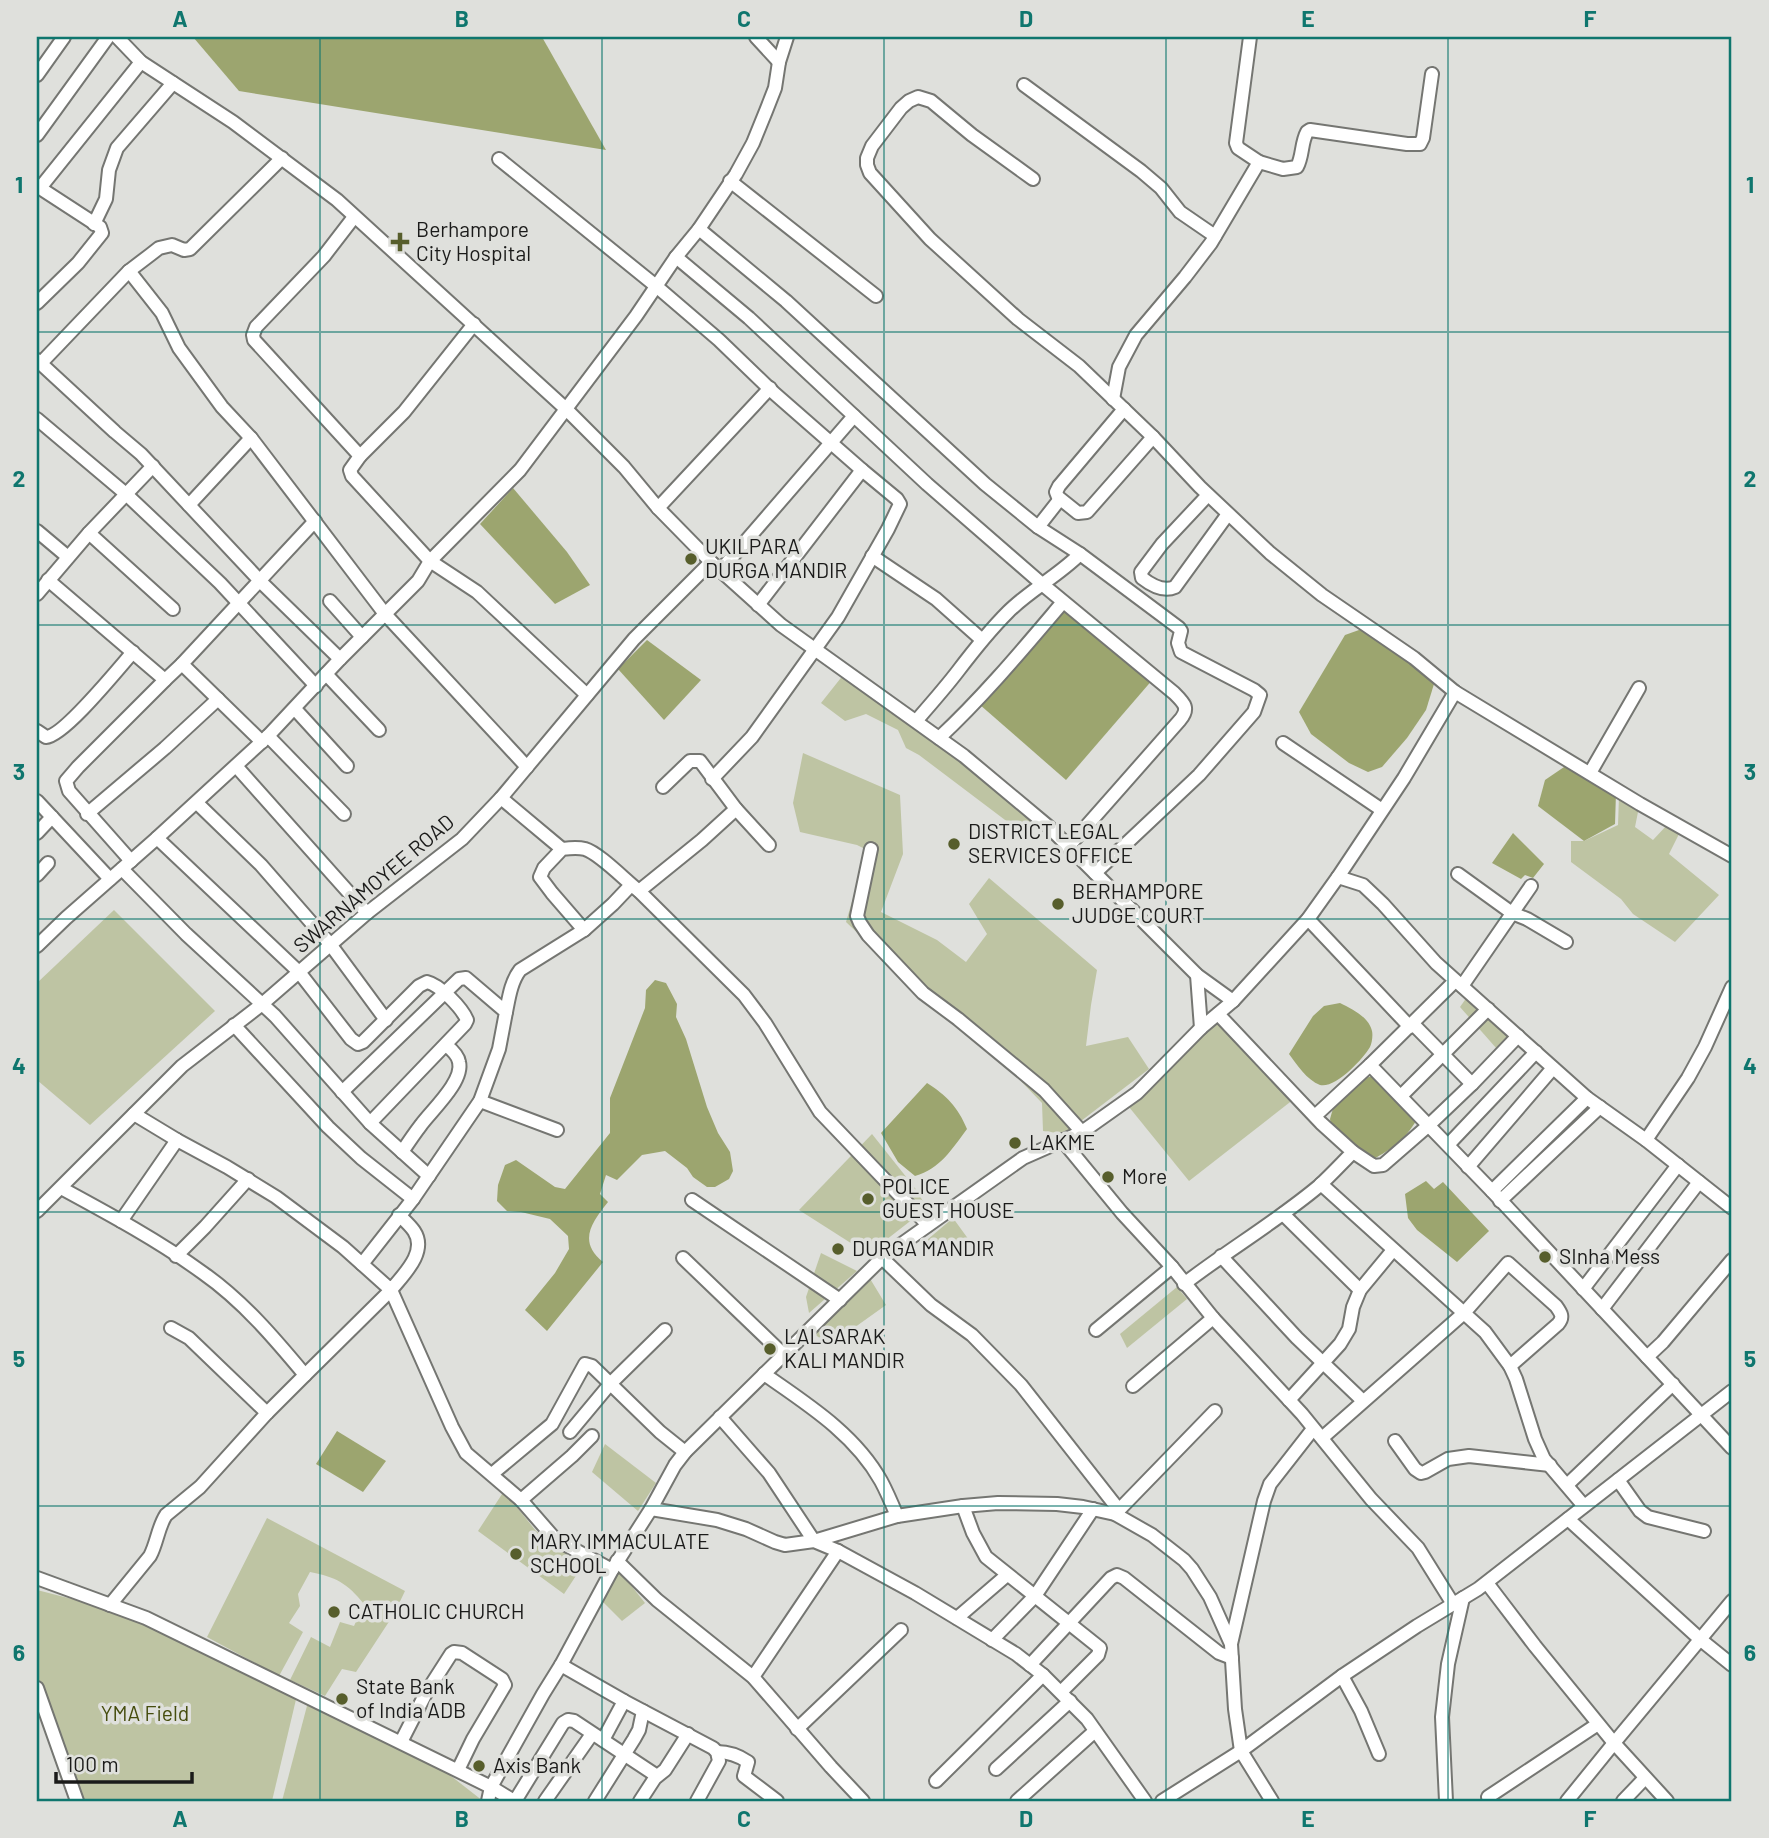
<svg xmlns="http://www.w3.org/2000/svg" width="1769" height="1838" viewBox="0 0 1769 1838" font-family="Barlow,sans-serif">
	<rect width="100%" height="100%" fill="#dfe0dc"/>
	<!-- green -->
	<g fill="#bec4a3">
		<path d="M 844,674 L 961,759 L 1030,819 L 1029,838 L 919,755 L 906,748 L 898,730 L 866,714 L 845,721 L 821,703 Z"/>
		<path d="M 803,753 L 900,795 L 903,854 L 881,912 L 937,940 L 966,962 L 987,934 L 969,904 L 989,878 L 1097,970 L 1091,1005 L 1086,1046 L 1128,1037 L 1149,1069 L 1064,1134 L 1043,1131 L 1042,1103 L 994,1053 L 936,1008 L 846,922 L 867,850 L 857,845 L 800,832 L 793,803 Z"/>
		<path d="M 1619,796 L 1639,807 L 1635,827 L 1653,840 L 1668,824 L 1680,832 L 1669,854 L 1719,895 L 1675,942 L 1633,914 L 1621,899 L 1571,862 L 1571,841 L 1584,841 L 1618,825 Z"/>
		<path d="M 114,910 L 215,1011 L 90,1125 L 37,1080 L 37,983 Z"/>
		<path d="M 1467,997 L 1512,1035 L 1497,1049 L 1460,1007 Z"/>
		<path d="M 1220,1021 L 1294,1099 L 1189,1181 L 1129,1107 L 1194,1039 Z"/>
		<path d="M 872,1134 L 915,1188 L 927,1208 L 868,1254 L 799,1210 Z"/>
		<path d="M 953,1218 L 969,1240 L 952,1256 L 943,1247 L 937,1250 L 927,1240 Z"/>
		<path d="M 821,1253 L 857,1271 L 809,1313 L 806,1297 Z"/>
		<path d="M 869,1277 L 886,1305 L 830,1345 L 814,1334 L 843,1306 Z"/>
		<path d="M 1177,1287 L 1187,1299 L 1127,1348 L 1120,1334 Z"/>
		<path d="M 605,1444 L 656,1483 L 638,1511 L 592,1472 Z"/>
		<path d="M 504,1491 L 536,1531 L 585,1562 L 564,1594 L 478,1531 Z"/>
		<path d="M 267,1518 L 405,1591 L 394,1614 L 356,1672 L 342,1669 L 325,1696 L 290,1680 L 311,1637 L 330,1647 L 340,1622 L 354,1626 L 364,1604 C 347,1583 336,1577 310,1572 L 298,1594 L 300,1606 L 289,1623 L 303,1632 L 279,1676 L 207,1637 Z"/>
		<path d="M 618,1569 L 645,1603 L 622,1621 L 602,1601 Z"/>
		<path d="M 37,1590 L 146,1618 L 298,1691 L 272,1801 L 80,1801 L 37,1675 Z"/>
		<path d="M 308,1702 L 442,1769 L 483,1801 L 282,1801 Z"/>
	</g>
	<!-- water -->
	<g fill="#9ca56f">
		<path d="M 193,37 L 542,37 L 606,150 L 239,91 Z"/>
		<path d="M 513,488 L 567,552 L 590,585 L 555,604 L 480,524 Z"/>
		<path d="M 1062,602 L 1154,678 L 1066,780 L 979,704 Z"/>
		<path d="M 1359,630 L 1372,632 L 1421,665 L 1434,684 L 1426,710 L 1407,738 L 1382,767 L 1368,772 L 1349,763 L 1311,734 L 1299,712 L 1345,635 Z"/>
		<path d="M 647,640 L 701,680 L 664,720 L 618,669 Z"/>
		<path d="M 1567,765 L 1616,793 L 1615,824 L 1584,841 L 1538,806 L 1545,780 Z"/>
		<path d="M 1513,833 L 1544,864 L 1533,878 L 1525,875 L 1521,879 L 1492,863 Z"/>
		<path d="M 655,980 L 666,983 L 677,1004 L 676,1017 L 686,1039 L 707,1107 L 718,1133 L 730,1152 L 733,1171 L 729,1179 L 715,1187 L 707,1187 L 693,1177 L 687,1168 L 665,1151 L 642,1155 L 617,1180 L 606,1175 L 600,1194 L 608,1202 C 591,1223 578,1242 603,1262 L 547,1331 L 525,1310 L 555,1273 L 569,1249 L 568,1236 L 550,1219 L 521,1212 L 507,1211 L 497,1201 L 498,1185 L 505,1165 L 516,1160 L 555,1187 L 565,1189 L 610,1133 L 610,1098 L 645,1008 L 646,990 Z"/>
		<path d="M 1340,1003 C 1352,1009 1369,1017 1372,1031 C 1373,1035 1372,1043 1370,1047 C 1363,1059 1335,1089 1320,1085 C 1307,1080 1297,1065 1289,1054 L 1313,1016 L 1324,1006 Z"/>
		<path d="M 1380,1075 L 1417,1119 C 1404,1142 1390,1150 1368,1162 L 1332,1129 L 1330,1119 L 1334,1105 L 1364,1078 Z"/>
		<path d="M 927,1083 C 946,1095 958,1107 967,1129 C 952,1149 940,1169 915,1176 L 898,1162 L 881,1133 Z"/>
		<path d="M 1426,1181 L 1434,1189 L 1443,1182 L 1489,1231 L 1457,1262 L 1417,1230 L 1408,1218 L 1405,1194 Z"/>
		<path d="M 337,1431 L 386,1461 L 363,1492 L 316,1464 Z"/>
	</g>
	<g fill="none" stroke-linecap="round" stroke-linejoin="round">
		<!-- minor casing -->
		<g stroke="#757672" stroke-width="16">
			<g id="minor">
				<path d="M 117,37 L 141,62 L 233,122 L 337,200 L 566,409 L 624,467 L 658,508 L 711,562 L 781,625 L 964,756 L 1049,827 L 1197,975 L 1233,1001 L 1201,1028 L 1137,1093 L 1082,1132 L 1023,1158 L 882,1258 L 685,1452 L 675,1465 L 651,1509 L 612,1570 L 561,1665 L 543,1694 L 491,1787 L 488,1801"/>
				<path d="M 756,37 L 779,62"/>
				<path d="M 37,75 L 64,37"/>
				<path d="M 1024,85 L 1141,171 L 1161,188 L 1180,212 L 1215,236"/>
				<path d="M 37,135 L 108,37"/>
				<path d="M 499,159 L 656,286 L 719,340 L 774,393 L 862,470 L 897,499 L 900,504 L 888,529 L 838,617 L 752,737 L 712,779"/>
				<path d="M 1259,162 L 1283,169 L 1297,167 C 1303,156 1301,143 1307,132 L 1310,130 L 1407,144 L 1420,144 L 1423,138 L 1432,74"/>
				<path d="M 1033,179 L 972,135 L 931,101 L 918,97 L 909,101 L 901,108 L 872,146 L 867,158 L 867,165 L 870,173 L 930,239 L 1018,319 L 1079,366 L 1153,437 L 1200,487 L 1270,553 L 1322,595 L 1414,658 L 1455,692 L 1640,804 L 1732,856"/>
				<path d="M 730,181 L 876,296"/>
				<path d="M 37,186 L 40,188 L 141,62"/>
				<path d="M 354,217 L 324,256 L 256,327 L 253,335 L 254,340 L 360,456 L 350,470 L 352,476 L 430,561 L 477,592 L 587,695"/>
				<path d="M 94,224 L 106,199 L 109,170 L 117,148 L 173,83"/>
				<path d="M 699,229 L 786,301 L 985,484 L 1038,527 L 1080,554 L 1179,628 L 1181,631 L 1178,643 L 1181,652 L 1254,690 L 1260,695 L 1254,712 L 1199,775 L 1095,873"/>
				<path d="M 676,257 L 749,318 L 927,484 L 1042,584 L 1174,693 C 1184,703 1190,708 1180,720 L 1068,847"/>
				<path d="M 129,271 L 162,313 L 179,348 L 222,407 L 251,438 L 385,614 L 527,767"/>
				<path d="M 37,303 L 78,263 L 102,233 L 100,227 L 40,188"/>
				<path d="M 37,360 L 115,432 L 141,454 L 263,584 L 340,659"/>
				<path d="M 41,363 L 129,271 L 150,255 L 159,248 L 172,245 L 184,250 L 190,249 L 282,158"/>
				<path d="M 1113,399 L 1119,367 L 1136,335 L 1185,277 L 1211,243 L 1259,162 L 1238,148 L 1236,143 L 1250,37"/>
				<path d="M 1124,409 L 1059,486 L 1056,492 L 1058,497 L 1078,513 L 1087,512 L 1153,437"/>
				<path d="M 37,419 L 126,494 L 220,583 L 316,686"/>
				<path d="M 360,456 L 404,412 L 474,324"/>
				<path d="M 1208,495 L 1162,544 L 1141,572 L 1142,578 C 1151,585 1164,592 1175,587 L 1228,514"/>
				<path d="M 189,505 L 251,438"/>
				<path d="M 658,508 L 770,388"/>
				<path d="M 1038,527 L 1060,499"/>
				<path d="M 37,531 L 68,557"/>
				<path d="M 89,533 L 173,609"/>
				<path d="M 872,556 L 936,599 L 981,639"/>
				<path d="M 720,571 L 854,416"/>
				<path d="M 48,580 L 165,680 L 182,664"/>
				<path d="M 37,594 L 89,533 L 153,466"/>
				<path d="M 330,601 L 362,637"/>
				<path d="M 758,605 L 862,470"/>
				<path d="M 326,674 L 379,730"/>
				<path d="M 295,709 L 347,766"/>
				<path d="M 916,721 C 930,705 945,688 958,671 C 974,650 989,631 1008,612 C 1030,590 1058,576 1080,554"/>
				<path d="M 37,731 L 46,737 C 64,736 118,669 133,652"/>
				<path d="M 268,736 L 344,814"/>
				<path d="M 939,738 C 984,696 1023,649 1063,602"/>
				<path d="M 262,742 L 182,664 L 315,521"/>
				<path d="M 1283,743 L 1382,810"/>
				<path d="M 236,766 L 367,913"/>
				<path d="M 1590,773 L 1639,688"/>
				<path d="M 663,787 L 690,761 L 700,761 L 736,809 L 769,845"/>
				<path d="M 501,798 L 562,849"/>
				<path d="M 37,801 L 110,879"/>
				<path d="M 197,803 L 261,865 L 330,944 L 386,1020"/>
				<path d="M 87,814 L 165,748 L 218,699"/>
				<path d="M 37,833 L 52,817"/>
				<path d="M 157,838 L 268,736 L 340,659 L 418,581 L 430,561 L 520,470 L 636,316 L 676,257 L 699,229 L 736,174 L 753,143 L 766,111 L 775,88 L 779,62 L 787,37"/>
				<path d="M 871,849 L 857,916 L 860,923 L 868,935 L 923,993 L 958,1019 L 1044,1090 L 1082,1132"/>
				<path d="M 131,861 L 69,791 L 66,781 L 78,767 L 165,680"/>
				<path d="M 122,869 L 186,934 L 275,1016 L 370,1123 L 429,1176"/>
				<path d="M 1458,874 L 1512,913 L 1527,919 L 1566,942"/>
				<path d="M 37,875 L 48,863"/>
				<path d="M 1338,877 L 1404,778 L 1455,692"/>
				<path d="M 631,885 L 613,904 L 584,930 L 552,893 L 540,877 L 544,868 L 562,849 C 570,848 577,847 585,849 C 599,853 626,881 639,891 L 744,995 L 765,1023 L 820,1112 L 928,1225"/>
				<path d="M 639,891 L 702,840 L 736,809"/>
				<path d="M 1308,919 L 1410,1027"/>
				<path d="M 37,946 L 66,918 L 157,838 L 299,972 L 351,1039 L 358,1044 L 363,1042 L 419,986 L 427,982 C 440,985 462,1008 467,1020 L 465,1024 L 370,1123"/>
				<path d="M 1197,975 L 1201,1028"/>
				<path d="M 1455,981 L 1370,1065 L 1492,1191 L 1732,1448"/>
				<path d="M 1462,986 L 1531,886"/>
				<path d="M 1233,1001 L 1308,919 L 1338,877 L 1363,885 L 1383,904 L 1436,963 L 1587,1098 L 1646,1140 L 1732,1208"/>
				<path d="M 506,1012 C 509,997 511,982 520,970 L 584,930"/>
				<path d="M 1413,1024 L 1472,1084"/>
				<path d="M 234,1025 L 328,1127 L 361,1158 L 413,1199"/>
				<path d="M 342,1092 L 459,979 L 466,978 L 506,1012 L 499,1049 L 480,1101 L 413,1199 L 362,1264"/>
				<path d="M 1401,1096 L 1488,1009"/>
				<path d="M 480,1101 L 557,1130"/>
				<path d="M 134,1114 L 177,1140 L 227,1167 L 276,1197 L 343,1247 L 391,1290 C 403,1275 428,1252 414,1231 C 410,1225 404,1220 399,1215"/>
				<path d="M 1315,1116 L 1370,1065"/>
				<path d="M 1062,1140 L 1122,1213 L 1172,1267 L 1213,1318 L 1302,1414 L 1371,1499 L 1418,1548 L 1453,1604"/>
				<path d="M 1646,1140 L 1688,1078 L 1705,1047 L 1732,987"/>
				<path d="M 1448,1145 L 1536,1052"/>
				<path d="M 402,1152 C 408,1143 414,1134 421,1125 C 432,1110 464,1081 459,1062 C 458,1055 451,1049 446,1045"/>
				<path d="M 1353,1152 L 1374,1166 L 1383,1165 L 1429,1125 L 1472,1084 L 1518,1036"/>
				<path d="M 1468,1167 L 1553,1068"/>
				<path d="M 1321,1184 L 1485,1332 L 1510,1366 L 1516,1379 L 1535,1439 L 1544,1459 L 1584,1506"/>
				<path d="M 61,1188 C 109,1214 159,1241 203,1273 C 243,1301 275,1339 305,1375 L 267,1413 L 200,1487 L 166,1515 C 158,1527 157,1543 150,1556 L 110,1605"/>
				<path d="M 1492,1191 L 1587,1098"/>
				<path d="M 692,1200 L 840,1300"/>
				<path d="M 1500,1201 L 1600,1107"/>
				<path d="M 37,1211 L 182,1066 L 261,1005 L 367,913 L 462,839 L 501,798 L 634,639 L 711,562"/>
				<path d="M 1283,1214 L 1360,1290"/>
				<path d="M 121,1221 L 177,1140"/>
				<path d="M 176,1256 L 205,1227 L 248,1179"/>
				<path d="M 1221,1256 L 1297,1338 L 1363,1401"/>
				<path d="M 683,1258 L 784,1355"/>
				<path d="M 882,1258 L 931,1305 L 972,1335 L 1021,1385 L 1119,1510"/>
				<path d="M 1184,1284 C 1228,1250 1276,1222 1319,1186 C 1331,1175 1342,1163 1353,1152 L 1321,1123 L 1218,1014"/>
				<path d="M 1583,1289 L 1678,1165"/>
				<path d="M 1602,1309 L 1699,1182"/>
				<path d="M 171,1328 L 189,1338 L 267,1413"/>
				<path d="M 1096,1330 L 1172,1267"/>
				<path d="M 1647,1357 L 1663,1342 L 1732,1260"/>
				<path d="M 764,1374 C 807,1404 855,1434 881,1481 C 887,1492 892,1504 897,1516"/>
				<path d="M 305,1375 L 391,1290 L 452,1427 L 466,1453 L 521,1500 L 555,1539 L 612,1570"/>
				<path d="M 1133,1386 L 1213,1318"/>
				<path d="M 1289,1400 L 1340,1344 L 1349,1329 L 1353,1307 L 1360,1290 L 1393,1250"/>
				<path d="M 720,1417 L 769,1473 L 814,1541 L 897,1516 L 963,1506 L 998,1503 L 1057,1504 L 1083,1507 L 1115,1514 L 1152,1535 L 1184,1560 L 1192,1569 L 1210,1597 L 1231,1644 L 1235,1709 L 1241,1751 L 1272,1801"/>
				<path d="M 570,1432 L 610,1384 L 665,1330"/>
				<path d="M 1322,1438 L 1464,1313 L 1508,1263 L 1556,1306 C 1561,1313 1564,1317 1558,1324 L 1510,1366"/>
				<path d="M 1395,1441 L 1415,1469 L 1421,1473 L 1425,1472 L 1448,1459 L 1469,1456 L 1550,1465"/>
				<path d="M 492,1474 L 552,1424 L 585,1364 L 592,1366 L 660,1432 L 685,1452"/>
				<path d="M 1618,1480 L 1640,1511 L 1648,1517 L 1704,1531"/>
				<path d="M 1567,1485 L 1673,1384"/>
				<path d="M 521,1500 L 572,1456 L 592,1436"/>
				<path d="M 963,1506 L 973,1533 L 986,1557 L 1100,1648 L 1098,1655 L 1061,1692"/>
				<path d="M 651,1509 L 717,1520 L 746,1529 L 775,1542 L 785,1545 L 814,1541 L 838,1551 L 915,1593 L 1016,1654 L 1043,1675 L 1087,1719 L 1145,1801"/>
				<path d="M 1115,1514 L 1215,1411"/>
				<path d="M 1568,1519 L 1701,1640 L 1732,1665"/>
				<path d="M 617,1561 L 657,1600 L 753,1677 L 831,1767 L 863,1801"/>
				<path d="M 37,1578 L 146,1618 L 491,1787 L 514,1801"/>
				<path d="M 1487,1583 L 1535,1646 L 1614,1743 L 1732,1601"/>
				<path d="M 957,1618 L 1007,1575"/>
				<path d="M 992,1640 L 1035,1596 L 1093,1509"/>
				<path d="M 1231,1644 L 1264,1501 L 1270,1484 L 1313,1429"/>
				<path d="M 561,1665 L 624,1701 L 713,1748 L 717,1752 L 719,1761 L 697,1801"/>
				<path d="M 1030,1665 L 1111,1578 L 1117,1575 L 1124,1578 L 1219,1653 L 1232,1658"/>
				<path d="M 1342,1676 L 1361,1711 L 1379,1754"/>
				<path d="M 753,1677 L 838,1551"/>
				<path d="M 37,1688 L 77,1801"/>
				<path d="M 797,1729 L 901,1630"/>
				<path d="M 603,1740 L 624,1701"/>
				<path d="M 401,1742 L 426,1693 L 451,1654 L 454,1652 L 462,1653 L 502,1679 L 505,1685 L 473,1739 L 458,1770"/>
				<path d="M 717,1752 C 729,1752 738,1755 748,1762 L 744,1776 L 777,1801"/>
				<path d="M 996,1769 L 1070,1701"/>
				<path d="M 936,1781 L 1043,1675"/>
				<path d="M 1488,1797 L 1598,1724"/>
				<path d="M 515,1801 L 563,1723 L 568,1720 L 574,1721 L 657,1776"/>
				<path d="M 545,1801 L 592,1734"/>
				<path d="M 595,1801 L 634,1739 L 639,1730 L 643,1711"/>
				<path d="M 640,1801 L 655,1778 L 665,1770 L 688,1734"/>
				<path d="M 1017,1801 L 1095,1731"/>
				<path d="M 1162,1801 L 1241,1751 L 1342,1676 L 1417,1626 L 1478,1589 L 1732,1391"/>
				<path d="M 1446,1801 L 1442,1717 L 1448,1664 L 1463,1598"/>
				<path d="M 1567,1801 L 1614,1743 L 1667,1801"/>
				<path d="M 1623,1801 L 1645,1778"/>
			</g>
		</g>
		<!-- minor -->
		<use href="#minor" stroke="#fff" stroke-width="12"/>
	</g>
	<!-- grid -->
	<path fill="none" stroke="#0f766e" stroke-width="2" stroke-opacity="0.55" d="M 320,37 L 320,1801M 602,37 L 602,1801M 884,37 L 884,1801M 1166,37 L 1166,1801M 1448,37 L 1448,1801M 37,332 L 1732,332M 37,625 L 1732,625M 37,919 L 1732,919M 37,1212 L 1732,1212M 37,1506 L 1732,1506"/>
	<!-- markers -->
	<g fill="#575e2c" stroke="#dfe0dc" stroke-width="2.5">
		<path d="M396.5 231.5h7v7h7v7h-7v7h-7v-7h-7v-7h7z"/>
		<circle cx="691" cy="559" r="7"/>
		<circle cx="954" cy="844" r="7"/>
		<circle cx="1058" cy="904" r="7"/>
		<circle cx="1015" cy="1143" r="7"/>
		<circle cx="1108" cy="1177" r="7"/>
		<circle cx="868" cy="1199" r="7"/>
		<circle cx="838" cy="1249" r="7"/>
		<circle cx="1545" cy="1257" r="7"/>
		<circle cx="770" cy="1349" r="7"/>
		<circle cx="516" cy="1554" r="7"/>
		<circle cx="334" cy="1612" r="7"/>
		<circle cx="342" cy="1699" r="7"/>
		<circle cx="479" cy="1766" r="7"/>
	</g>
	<g text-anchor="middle" stroke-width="7" stroke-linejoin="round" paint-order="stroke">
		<!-- poi labels -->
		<g font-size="21" fill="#1b1b1a" stroke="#dfe0dc" text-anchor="start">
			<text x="416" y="237">Berhampore<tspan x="416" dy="24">City Hospital</tspan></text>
			<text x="705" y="554">UKILPARA<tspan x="705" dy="24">DURGA MANDIR</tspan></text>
			<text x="968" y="839">DISTRICT LEGAL<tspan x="968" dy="24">SERVICES OFFICE</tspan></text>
			<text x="1072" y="899">BERHAMPORE<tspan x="1072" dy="24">JUDGE COURT</tspan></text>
			<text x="1029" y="1150">LAKME</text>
			<text x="1122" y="1184">More</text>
			<text x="882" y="1194">POLICE<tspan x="882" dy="24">GUEST HOUSE</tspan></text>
			<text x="852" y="1256">DURGA MANDIR</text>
			<text x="1559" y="1264">SInha Mess</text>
			<text x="784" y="1344">LALSARAK<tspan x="784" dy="24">KALI MANDIR</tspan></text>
			<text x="530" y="1549">MARY IMMACULATE<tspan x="530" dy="24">SCHOOL</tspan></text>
			<text x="348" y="1619">CATHOLIC CHURCH</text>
			<text x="356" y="1694">State Bank<tspan x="356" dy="24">of India ADB</tspan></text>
			<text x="493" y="1773">Axis Bank</text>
		</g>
		<!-- street labels -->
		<g font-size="21" fill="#1b1b1a" stroke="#dfe0dc">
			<text transform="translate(374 884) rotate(-40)" y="7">SWARNAMOYEE ROAD</text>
		</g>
		<!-- park labels -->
		<g font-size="21" fill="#464d0e" stroke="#dfe0dc">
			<text x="145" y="1721">YMA Field</text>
		</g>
	</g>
	<!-- border -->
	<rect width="1769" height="1838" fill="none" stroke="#dfe0dc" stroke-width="77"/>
	<!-- scale -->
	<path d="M56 1772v10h136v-10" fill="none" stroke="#1b1b1a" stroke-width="3.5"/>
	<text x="66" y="1772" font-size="21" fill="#1b1b1a" stroke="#dfe0dc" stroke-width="5" paint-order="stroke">100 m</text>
	<rect x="38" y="38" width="1692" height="1762" fill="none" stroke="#0f766e" stroke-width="2.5"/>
	<g font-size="23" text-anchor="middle" font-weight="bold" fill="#0f766e">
		<text x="180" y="27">A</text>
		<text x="462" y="27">B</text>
		<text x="744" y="27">C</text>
		<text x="1026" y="27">D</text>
		<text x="1308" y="27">E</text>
		<text x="1590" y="27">F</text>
		<text x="19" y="193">1</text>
		<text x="1750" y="193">1</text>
		<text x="19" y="487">2</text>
		<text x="1750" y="487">2</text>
		<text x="19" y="780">3</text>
		<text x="1750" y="780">3</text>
		<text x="19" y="1074">4</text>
		<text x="1750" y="1074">4</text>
		<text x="19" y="1367">5</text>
		<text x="1750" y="1367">5</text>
		<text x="19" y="1661">6</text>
		<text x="1750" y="1661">6</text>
		<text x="180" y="1827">A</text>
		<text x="462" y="1827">B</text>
		<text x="744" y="1827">C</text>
		<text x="1026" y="1827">D</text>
		<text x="1308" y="1827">E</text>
		<text x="1590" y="1827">F</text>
	</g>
</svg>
